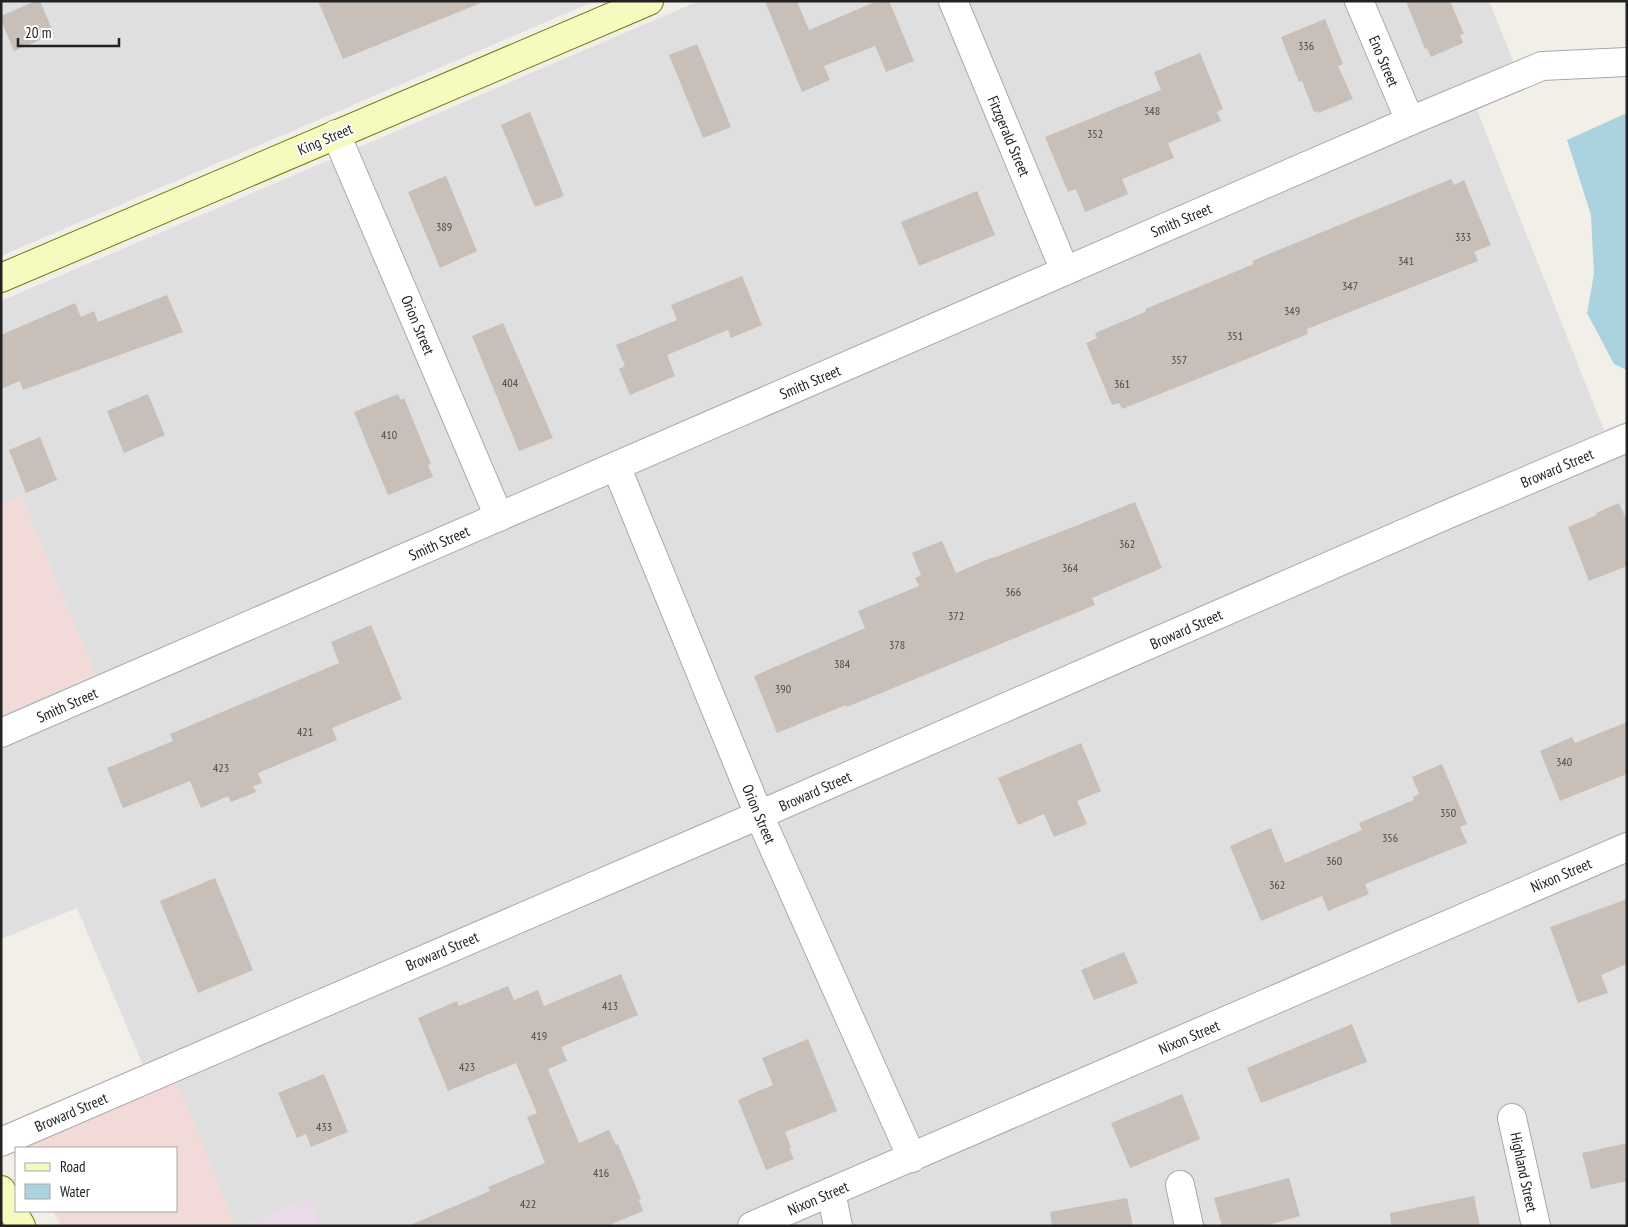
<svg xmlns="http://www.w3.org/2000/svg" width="1628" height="1227" viewBox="0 0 1628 1227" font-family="'PT Sans Narrow',sans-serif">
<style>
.residential{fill:#e0dfdf}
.commercial{fill:#f2dad9}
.industrial{fill:#ebdbe8}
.water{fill:#aad3df}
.building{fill:#c7bfb8}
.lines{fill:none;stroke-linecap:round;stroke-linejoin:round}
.street-casing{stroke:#a9a9a9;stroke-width:30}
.secondary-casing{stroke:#707d05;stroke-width:30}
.street{stroke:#fff;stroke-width:28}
.secondary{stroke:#f7fabf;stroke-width:28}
.labels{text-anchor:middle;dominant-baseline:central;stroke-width:4;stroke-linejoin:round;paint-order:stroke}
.number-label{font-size:12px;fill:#4b4948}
.street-label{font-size:15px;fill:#222;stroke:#fff}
</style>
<rect width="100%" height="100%" fill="#f2efe9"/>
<g class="residential">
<polygon points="1,1 595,1 1,256"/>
<polygon points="699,1 1489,1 1524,88 1477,110 1604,430 1627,421 1627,1226 319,1226 308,1199 244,1226 235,1226 176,1080 153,1089 77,908 1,939 1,715 95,674 21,496 1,504 1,301"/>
</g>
<g class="commercial">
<polygon points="21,496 95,674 1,715 1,504"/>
<polygon points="176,1079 235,1226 61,1226 53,1211 176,1211 176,1148 20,1148"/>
</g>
<polygon class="industrial" points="308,1199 319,1226 244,1226"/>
<polygon class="water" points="1627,113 1627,370 1614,364 1587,313 1594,274 1591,215 1567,140"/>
<g class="building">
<polygon points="36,1 40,1 54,34 14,51 1,20 1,16"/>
<polygon points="318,1 483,1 483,2 343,59"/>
<polygon points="765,1 797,1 809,30 877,1 889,1 914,61 886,72 875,46 824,66 830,80 802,92"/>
<polygon points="1406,1 1450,1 1464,34 1460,35 1463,43 1431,57 1427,48 1425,49"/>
<polygon points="1325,19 1343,64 1338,66 1353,99 1318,113 1318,111 1314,112 1302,81 1299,82 1281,37"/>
<polygon points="697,44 731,127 703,138 669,55"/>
<polygon points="1200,53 1223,109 1217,112 1221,121 1168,143 1174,158 1122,179 1128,194 1085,212 1076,189 1068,192 1045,137 1161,90 1154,72"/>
<polygon points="530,112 564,196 535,207 501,125"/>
<polygon points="446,176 477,251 440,268 408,192"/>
<polygon points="1451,179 1454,185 1464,180 1491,245 1474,252 1478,261 1307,329 1308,334 1180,386 1122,409 1119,403 1112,405 1086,343 1097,338 1095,333 1143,313 1146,311 1145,309 1254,264 1252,261"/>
<polygon points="977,191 995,235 919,266 901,222"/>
<polygon points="742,276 762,325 731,338 728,330 667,355 675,376 630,395 619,369 625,366 616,345 677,320 671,305"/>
<polygon points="167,295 183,332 23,390 20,381 1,389 1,335 75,303 81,317 94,311 98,322"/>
<polygon points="503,323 553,438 519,451 472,336"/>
<polygon points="148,394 165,435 124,453 107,411"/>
<polygon points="398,394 401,400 404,398 431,464 428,465 433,477 388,495 354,412"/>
<polygon points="40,437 57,480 26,493 9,450"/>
<polygon points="1135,502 1162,568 1092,598 1095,605 847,707 846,705 777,733 754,676 865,628 858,611 919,586 915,578 921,575 912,553 942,541 956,573 993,557 993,558 1073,527"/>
<polygon points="1619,503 1627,521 1627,566 1589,581 1568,527 1597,515 1596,513"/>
<polygon points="371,625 402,699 332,728 337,740 258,773 262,783 253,786 256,792 231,802 228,796 201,808 190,781 123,808 107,768 173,741 170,734 339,663 331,642"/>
<polygon points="1627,722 1627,774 1560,801 1540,751 1572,737 1575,743"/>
<polygon points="1081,743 1101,791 1077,801 1087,824 1054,837 1044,814 1018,825 998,778"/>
<polygon points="1442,764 1467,824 1460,827 1467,843 1365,884 1369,894 1328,911 1322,896 1261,921 1230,846 1271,828 1285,863 1362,830 1359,823 1414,800 1413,797 1419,794 1412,777"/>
<polygon points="215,878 253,970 198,993 160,901"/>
<polygon points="1627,899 1627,964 1601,975 1608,993 1578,1003 1550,927"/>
<polygon points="1124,952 1138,983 1094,1000 1081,970"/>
<polygon points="621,974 638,1015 561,1047 567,1061 548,1069 579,1143 609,1130 616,1145 618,1144 641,1199 639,1200 643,1211 607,1226 408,1226 490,1191 488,1187 545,1163 527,1117 537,1113 516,1063 448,1091 418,1018 457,1001 459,1006 508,986 514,1000 538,990 544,1006"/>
<polygon points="1352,1024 1367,1062 1261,1103 1247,1068"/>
<polygon points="808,1039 837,1111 785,1132 791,1147 789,1148 794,1159 766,1170 738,1100 773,1085 762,1058"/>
<polygon points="324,1074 348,1132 311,1147 306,1134 297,1138 278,1093"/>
<polygon points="1182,1094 1200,1139 1130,1168 1111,1123"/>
<polygon points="1627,1143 1627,1181 1591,1189 1582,1153"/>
<polygon points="1289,1178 1300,1216 1265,1226 1222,1226 1214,1198"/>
<polygon points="1474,1196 1480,1226 1391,1226 1390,1213"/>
<polygon points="1127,1198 1133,1226 1052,1226 1050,1212"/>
</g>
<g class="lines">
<g class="street-casing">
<g id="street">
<polyline points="953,1 1065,271"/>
<polyline points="1359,1 1410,121"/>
<polyline points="336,134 499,517"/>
<polyline points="616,466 759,815 912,1158"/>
<polyline points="1,733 1065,271 1410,121 1542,66 1627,62"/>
<polyline points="1512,1118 1536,1226"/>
<polyline points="1,1142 759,815 1446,515 1627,438"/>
<polyline points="1180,1185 1189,1226"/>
<polyline points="831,1192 838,1226"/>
<polyline points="752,1226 1627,847"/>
</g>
</g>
<g class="secondary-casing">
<g id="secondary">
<polyline points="1,278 649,1"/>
<polyline points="1,1190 21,1226"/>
</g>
</g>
<use href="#street" class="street"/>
<use href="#secondary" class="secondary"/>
</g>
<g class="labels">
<g class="number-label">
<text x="1306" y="45">336</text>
<text x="1152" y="110">348</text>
<text x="1095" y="133">352</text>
<text x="444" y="226">389</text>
<text x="1463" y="236">333</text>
<text x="1406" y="260">341</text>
<text x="1350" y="285">347</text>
<text x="1292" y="310">349</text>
<text x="1235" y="335">351</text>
<text x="1179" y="359">357</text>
<text x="510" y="382">404</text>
<text x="1122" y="383">361</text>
<text x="389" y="434">410</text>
<text x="1127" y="543">362</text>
<text x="1070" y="567">364</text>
<text x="1013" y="591">366</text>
<text x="956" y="615">372</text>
<text x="897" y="644">378</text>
<text x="842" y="663">384</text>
<text x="783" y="688">390</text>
<text x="305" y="731">421</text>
<text x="1564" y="761">340</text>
<text x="221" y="767">423</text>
<text x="1448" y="812">350</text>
<text x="1390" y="837">356</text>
<text x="1334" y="860">360</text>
<text x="1277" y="884">362</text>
<text x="610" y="1005">413</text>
<text x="539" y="1035">419</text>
<text x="467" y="1066">423</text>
<text x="324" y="1126">433</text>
<text x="601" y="1172">416</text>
<text x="528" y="1203">422</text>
</g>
<g class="street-label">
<text transform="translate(1384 61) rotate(67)">Eno Street</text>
<text transform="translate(1009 136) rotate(67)">Fitzgerald Street</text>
<text transform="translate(325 139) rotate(-23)">King Street</text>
<text transform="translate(1181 220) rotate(-23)">Smith Street</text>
<text transform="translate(418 325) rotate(67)">Orion Street</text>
<text transform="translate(810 382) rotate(-23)">Smith Street</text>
<text transform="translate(1557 468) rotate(-23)">Broward Street</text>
<text transform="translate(439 543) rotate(-24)">Smith Street</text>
<text transform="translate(1186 629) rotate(-24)">Broward Street</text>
<text transform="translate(67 705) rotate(-24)">Smith Street</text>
<text transform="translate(815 791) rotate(-24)">Broward Street</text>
<text transform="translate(759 814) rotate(67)">Orion Street</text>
<text transform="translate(1561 875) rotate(-23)">Nixon Street</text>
<text transform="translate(442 951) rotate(-23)">Broward Street</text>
<text transform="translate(1189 1037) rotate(-23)">Nixon Street</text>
<text transform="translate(71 1112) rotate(-23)">Broward Street</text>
<text transform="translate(1524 1172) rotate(78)">Highland Street</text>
<text transform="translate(818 1198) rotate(-23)">Nixon Street</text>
</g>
</g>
<rect width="1628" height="1227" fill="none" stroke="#222222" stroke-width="5"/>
<rect x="15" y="1147" width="162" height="65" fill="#ffffff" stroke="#a7a7a7"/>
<rect x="25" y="1163" width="25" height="8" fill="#f7fabf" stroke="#a7a7a7"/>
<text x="60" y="1172" font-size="15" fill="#222222">Road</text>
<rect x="25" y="1184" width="25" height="15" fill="#aad3df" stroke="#a7a7a7"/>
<text x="60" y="1197" font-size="15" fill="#222222">Water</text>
<path d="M18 38v8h101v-8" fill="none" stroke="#222222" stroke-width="2.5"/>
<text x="25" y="38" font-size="15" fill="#222222" stroke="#ffffff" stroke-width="4" paint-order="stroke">20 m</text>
</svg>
